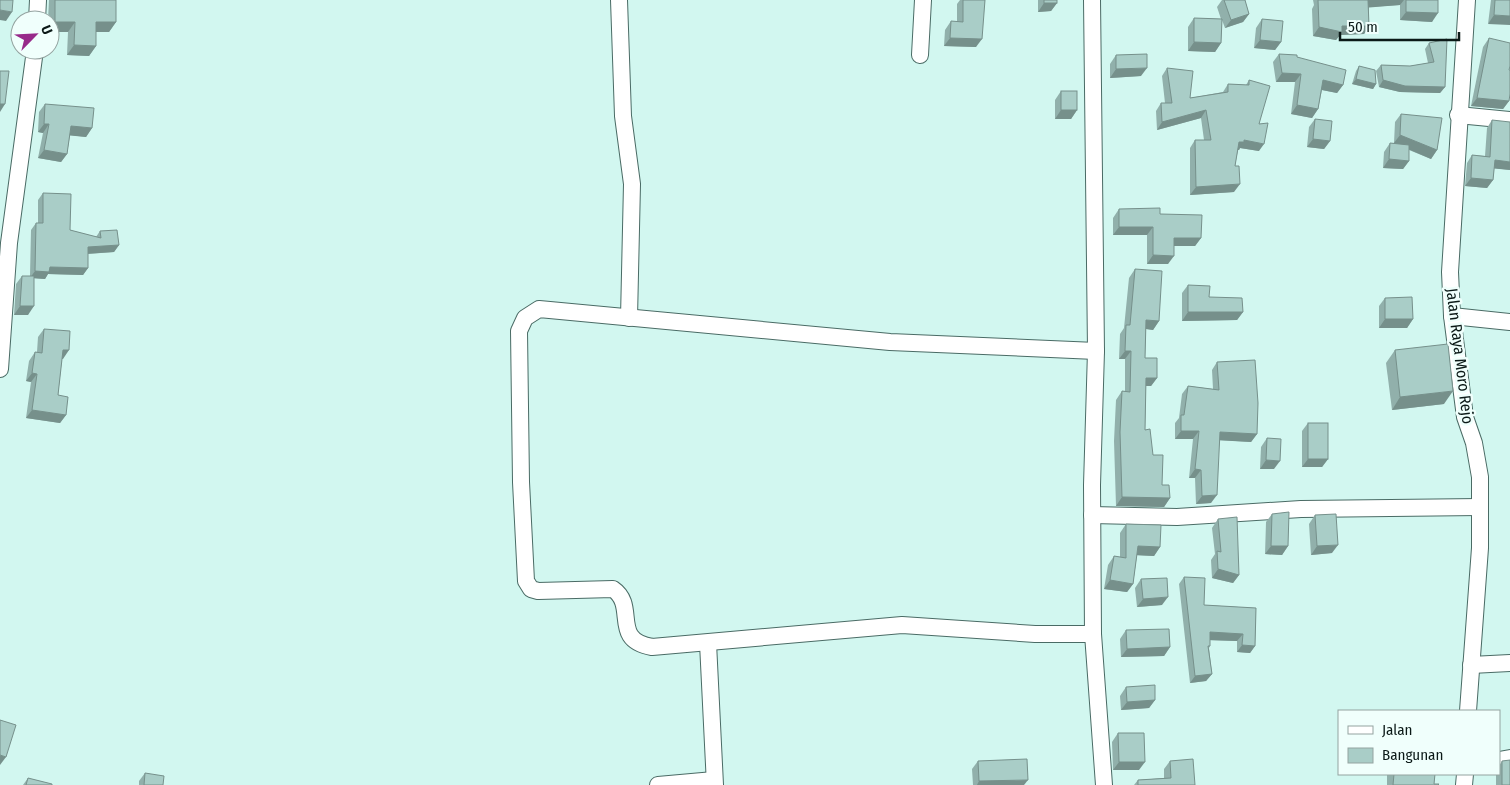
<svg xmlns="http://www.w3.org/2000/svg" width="1510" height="785" viewBox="0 0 1510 785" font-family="'Fira Sans Condensed',sans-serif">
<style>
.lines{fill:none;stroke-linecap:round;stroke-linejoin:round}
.minor-casing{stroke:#4a6b65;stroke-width:18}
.minor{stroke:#fff;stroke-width:16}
.wall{fill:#91b0ab}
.shaded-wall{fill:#76908b}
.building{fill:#a9cdc7;stroke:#76908b}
.labels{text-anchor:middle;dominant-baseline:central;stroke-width:5;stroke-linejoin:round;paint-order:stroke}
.street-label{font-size:16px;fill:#0b1917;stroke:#f0fffc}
</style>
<rect width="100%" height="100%" fill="#d2f7f0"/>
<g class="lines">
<g class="minor-casing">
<g id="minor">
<polyline points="619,0 623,116 632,184 629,318"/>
<polyline points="1092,0 1096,351 1092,485 1093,634 1104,785"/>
<polyline points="1467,0 1450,272 1452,316 1465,417 1474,443 1480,477 1480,548 1468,711"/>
<polyline points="37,20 38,0"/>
<polyline points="920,55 923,0"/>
<polyline points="1458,115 1510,120"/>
<polyline points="1452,316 1510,322"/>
<polyline points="0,369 9,243 35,50"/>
<polyline points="1092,515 1177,517 1301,509 1480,507"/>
<path d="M1093,634h-58l-133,-9 -250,22c-42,-7 -14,-41 -39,-58l-75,2 -7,-2 -5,-8 -5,-99 -2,-151 6,-13 14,-9 351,33 206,9"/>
<polyline points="708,643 715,785"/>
<polyline points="1471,665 1510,663"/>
<polyline points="1499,760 1510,758"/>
<polyline points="658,785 714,780"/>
<polyline points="1464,785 1465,774"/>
</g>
</g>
<use href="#minor" class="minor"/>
</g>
<g class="wall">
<polygon points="49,0 116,0 116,22 109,32 96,32 96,46 89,56 67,55 68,32 50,32 50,20 48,20"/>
<polygon points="960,0 985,0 976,47 944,46 945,30 951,21 957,22 957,4"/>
<polygon points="1038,0 1057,0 1057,3 1051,11 1038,12"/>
<polygon points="1222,0 1245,0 1249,14 1243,22 1225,28 1222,20 1221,43 1215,52 1188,51 1188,27 1194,18 1221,19 1217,7"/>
<polygon points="1313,0 1438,0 1432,22 1400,20 1400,5 1369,7 1369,26 1364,34 1340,35 1336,40 1313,36 1312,9 1314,5"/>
<polygon points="1491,0 1510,0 1488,24"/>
<polygon points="1262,19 1281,42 1275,50 1254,48 1256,28"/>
<polygon points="1489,38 1509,70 1509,101 1503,109 1471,106 1483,47"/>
<polygon points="1429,43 1445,87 1440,93 1400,92 1379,87 1376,71 1381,65 1410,66 1428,63 1425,49"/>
<polygon points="1279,54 1297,57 1343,85 1337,93 1322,90 1318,109 1312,118 1291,114 1295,82 1276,82 1273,62"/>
<polygon points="1116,55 1141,76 1110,78 1110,64"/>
<polygon points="1359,66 1376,84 1373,89 1352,84 1356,71"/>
<polygon points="1167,68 1190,98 1223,92 1228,84 1246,85 1249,80 1259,124 1259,151 1240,148 1239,150 1238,150 1235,166 1234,192 1190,195 1190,148 1195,140 1204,140 1201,118 1157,130 1156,111 1161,103 1165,103 1162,76"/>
<polygon points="1061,91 1077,110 1071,119 1055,119 1055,100"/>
<polygon points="45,104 92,128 86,137 70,135 67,154 61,162 38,158 43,133 38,132 39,112"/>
<polygon points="1401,114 1437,150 1431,159 1409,150 1409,161 1403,169 1383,168 1384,152 1390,143 1394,143 1395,122"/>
<polygon points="1315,119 1330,141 1324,149 1307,147 1309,127"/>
<polygon points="1492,120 1510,170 1494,168 1493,180 1487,188 1465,186 1467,163 1472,155 1485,156 1487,128"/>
<polygon points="43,193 70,230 96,237 100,231 119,245 114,252 88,254 88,268 83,275 48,274 45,279 34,278 28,315 14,315 16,284 22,276 30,276 31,230 36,223 38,223 38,200"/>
<polygon points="1119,209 1160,214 1201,238 1195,246 1174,246 1168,264 1147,264 1147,235 1113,235 1113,218"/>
<polygon points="1135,269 1159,321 1153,330 1146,329 1145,358 1157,378 1151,386 1146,386 1145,430 1162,485 1170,498 1164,507 1116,506 1114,441 1116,400 1122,391 1125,391 1125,359 1119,359 1120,334 1124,328 1129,278"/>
<polygon points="1188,285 1209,297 1243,312 1237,320 1182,321 1182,293"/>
<polygon points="1385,298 1413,319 1407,328 1379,328 1379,306"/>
<polygon points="44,329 63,359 62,359 58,395 66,415 60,423 26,418 31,382 26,381 29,361 35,352 37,352 38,337"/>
<polygon points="1395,350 1444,404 1392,410 1386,363"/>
<polygon points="1217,362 1257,434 1251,442 1220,440 1211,503 1196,504 1195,478 1189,478 1193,439 1175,439 1175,423 1179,418 1182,394 1188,386 1213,389 1212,370"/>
<polygon points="1308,423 1328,459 1322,467 1302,467 1302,431"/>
<polygon points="1267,438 1274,469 1260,469 1261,447"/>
<polygon points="1272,514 1288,546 1282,555 1265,554 1266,522"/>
<polygon points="1315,515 1332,553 1311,555 1309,524"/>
<polygon points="1218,519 1239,575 1233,583 1212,578 1211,560 1215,554 1212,528"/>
<polygon points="1126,524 1160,547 1154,556 1137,555 1133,584 1127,592 1104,589 1108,565 1114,556 1120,557 1120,533"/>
<polygon points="1184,577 1204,605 1256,608 1255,646 1250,653 1237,652 1237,641 1210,640 1210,646 1209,648 1212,674 1206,681 1190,683 1179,584"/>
<polygon points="1141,579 1162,605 1137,607 1135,588"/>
<polygon points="1126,630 1170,647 1164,656 1121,657 1120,639"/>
<polygon points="1126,687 1155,700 1149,708 1121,710 1120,696"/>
<polygon points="1118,733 1139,770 1113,770 1112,742"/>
<polygon points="978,761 1024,785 973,785 972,769"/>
<polygon points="1170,761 1195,785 1134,785 1138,780 1164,778 1164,769"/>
<polygon points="1502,761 1510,785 1496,785 1496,774 1499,774 1499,766"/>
<polygon points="145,773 163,785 139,785 139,781"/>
<polygon points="1387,774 1435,774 1434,784 1438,785 1387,785"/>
<polygon points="28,778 52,785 23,785"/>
</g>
<g class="shaded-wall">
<polygon points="1368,0 1404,0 1400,5 1363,8"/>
<polygon points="1044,3 1057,3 1051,11 1038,12"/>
<polygon points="0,10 12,12 6,21 0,20"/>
<polygon points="1406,12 1438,13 1432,22 1400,20"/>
<polygon points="1249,14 1243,22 1225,28 1231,20"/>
<polygon points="1494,15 1510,16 1510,25 1488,24"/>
<polygon points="55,22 75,22 68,32 50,32 50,29"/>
<polygon points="96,22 116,22 109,32 89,32"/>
<polygon points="1342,26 1369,26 1364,34 1340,35 1336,40 1313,36 1319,27"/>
<polygon points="950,38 982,39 976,47 944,46"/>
<polygon points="1260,40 1281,42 1275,50 1254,48"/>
<polygon points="1194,42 1221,43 1215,52 1188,51"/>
<polygon points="74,45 96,46 89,56 67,55"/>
<polygon points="1147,68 1141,76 1110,78 1116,69"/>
<polygon points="1282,73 1301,74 1295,82 1276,82"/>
<polygon points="1356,79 1376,84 1373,89 1352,84"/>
<polygon points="1323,80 1343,85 1337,93 1317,89"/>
<polygon points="1383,80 1445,87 1440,93 1400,92 1379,87"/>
<polygon points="1477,98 1509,101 1503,109 1471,106"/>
<polygon points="0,104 5,104 0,112"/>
<polygon points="1297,105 1318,109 1312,118 1291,114"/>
<polygon points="1061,110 1077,110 1071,119 1055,119"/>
<polygon points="1206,110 1201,118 1157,130 1162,122"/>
<polygon points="44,124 49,124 43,133 38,132"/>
<polygon points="71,126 92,128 86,137 65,135"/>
<polygon points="1400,135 1437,150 1431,159 1394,143"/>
<polygon points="1313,139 1330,141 1324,149 1307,147"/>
<polygon points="1244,140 1264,144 1259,151 1240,148 1239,150 1233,150 1239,142"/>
<polygon points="44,150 67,154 61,162 38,158"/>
<polygon points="1389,159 1409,161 1403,169 1383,168"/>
<polygon points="1495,160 1510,162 1510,170 1489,168"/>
<polygon points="1471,178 1493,180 1487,188 1465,186"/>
<polygon points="1240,184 1234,192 1190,195 1196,187"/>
<polygon points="1119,227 1153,227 1147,235 1113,235"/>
<polygon points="1174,238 1201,238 1195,246 1168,246"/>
<polygon points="119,245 114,252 84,254 88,247"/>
<polygon points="1153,255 1174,256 1168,264 1147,264"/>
<polygon points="50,267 88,268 83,275 48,274 45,279 30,278 35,271"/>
<polygon points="20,306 34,306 28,315 14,315"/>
<polygon points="1188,312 1243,312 1237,320 1182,321"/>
<polygon points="1385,319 1413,319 1407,328 1379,328"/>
<polygon points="1146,320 1159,321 1153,330 1140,328"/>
<polygon points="63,350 69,350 63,359 57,358"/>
<polygon points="1125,351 1131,351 1125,359 1119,359"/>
<polygon points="32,373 37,374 31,382 26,381"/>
<polygon points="1146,378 1157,378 1151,386 1140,386"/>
<polygon points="1453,391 1444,404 1392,410 1400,397"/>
<polygon points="32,410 66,415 60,423 26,418"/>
<polygon points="1181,431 1199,431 1193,439 1175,439"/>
<polygon points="1220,432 1257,434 1251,442 1214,440"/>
<polygon points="1308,459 1328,459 1322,467 1302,467"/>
<polygon points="1266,460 1280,461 1274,469 1260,469"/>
<polygon points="1195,469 1201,470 1195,478 1189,478"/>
<polygon points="1217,495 1211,503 1196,504 1202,496"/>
<polygon points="1122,497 1170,498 1164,507 1116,506"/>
<polygon points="1338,545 1332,553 1311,555 1317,546"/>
<polygon points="1138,546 1160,547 1154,556 1132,555"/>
<polygon points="1271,546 1288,546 1282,555 1265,554"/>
<polygon points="1218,569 1239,575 1233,583 1212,578"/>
<polygon points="1110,580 1133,584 1127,592 1104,589"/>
<polygon points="1168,597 1162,605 1137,607 1143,599"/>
<polygon points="1210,632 1243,634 1237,641 1205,640"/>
<polygon points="1242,645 1255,646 1250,653 1237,652"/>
<polygon points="1170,647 1164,656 1121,657 1127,649"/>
<polygon points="1212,674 1206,681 1190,683 1195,676"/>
<polygon points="1155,700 1149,708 1121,710 1127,702"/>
<polygon points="0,755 6,757 0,765"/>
<polygon points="1119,762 1145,762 1139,770 1113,770"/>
<polygon points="1028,780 1024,785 977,785 979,781"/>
</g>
<g class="building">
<polygon points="0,0 13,0 12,12 0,10"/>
<polygon points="55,0 116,0 116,22 96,22 96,46 74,45 75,22 55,22"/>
<polygon points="963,0 985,0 982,39 950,38 951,21 963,22"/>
<rect x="1044" y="0" width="13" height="3"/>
<polygon points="1224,0 1245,0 1249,14 1231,20"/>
<polygon points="1318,0 1368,0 1369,26 1342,26 1342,32 1319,27"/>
<polygon points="1406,0 1438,0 1438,13 1406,12"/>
<polygon points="1495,0 1510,0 1510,16 1494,15"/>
<polygon points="1194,18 1222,19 1221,43 1194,42"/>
<polygon points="1262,19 1283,21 1281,42 1260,40"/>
<polygon points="1489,38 1510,43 1510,66 1509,70 1510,70 1510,94 1509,101 1477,98"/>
<polygon points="1447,39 1445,87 1405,86 1383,80 1381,65 1410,66 1434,62 1429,43"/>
<polygon points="1147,54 1147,68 1116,69 1116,55"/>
<polygon points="1279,54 1297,55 1297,57 1346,70 1343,85 1323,80 1318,109 1297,105 1301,74 1282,73"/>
<polygon points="1359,66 1375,70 1376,84 1356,79"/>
<polygon points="1167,68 1193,71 1190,98 1228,92 1228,84 1249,85 1249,80 1270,86 1259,124 1268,123 1264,144 1244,140 1244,142 1239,142 1235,166 1239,166 1240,184 1196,187 1195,140 1211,140 1206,110 1162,122 1161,103 1172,103"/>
<polygon points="0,71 9,71 5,104 0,104"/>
<rect x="1061" y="91" width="16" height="19"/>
<polygon points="45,104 94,108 92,128 71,126 67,154 44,150 49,124 44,124"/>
<polygon points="1401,114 1442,118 1437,150 1400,135"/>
<polygon points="1315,119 1332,121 1330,141 1313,139"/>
<polygon points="1492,120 1510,122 1510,162 1495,160 1493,180 1471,178 1472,155 1490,157"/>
<polygon points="1390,143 1409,145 1409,161 1389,159"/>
<polygon points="43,193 71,194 70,230 101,238 100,231 117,230 119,245 88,247 88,268 50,267 49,272 35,271 36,223 43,223"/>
<polygon points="1160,208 1160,214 1202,215 1201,238 1174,238 1174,256 1153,255 1153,227 1119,227 1119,209"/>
<polygon points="1135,269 1162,271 1159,321 1146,320 1145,358 1157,358 1157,378 1146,378 1145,430 1150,429 1153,455 1163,455 1162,485 1169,485 1170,498 1122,497 1120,432 1122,391 1130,392 1131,351 1125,351 1126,325 1130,325"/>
<polygon points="22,276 34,276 34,306 20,306"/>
<polygon points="1188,285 1210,286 1209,297 1242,298 1243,312 1188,312"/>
<polygon points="1412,297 1413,319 1385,319 1385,298"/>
<polygon points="44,329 70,331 69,350 63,350 58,395 68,397 66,415 32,410 37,374 32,373 35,352 42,353"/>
<polygon points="1448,344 1453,391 1400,397 1395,350"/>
<polygon points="1255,360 1258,403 1257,434 1220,432 1217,495 1202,496 1201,470 1195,469 1199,431 1181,431 1181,415 1184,415 1188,386 1219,390 1217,362"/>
<rect x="1308" y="423" width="20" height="36"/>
<polygon points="1267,438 1281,439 1280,461 1266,460"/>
<polygon points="1289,512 1288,546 1271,546 1272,514"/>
<polygon points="1336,514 1338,545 1317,546 1315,515"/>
<polygon points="1237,517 1239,575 1218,569 1217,551 1221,552 1218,519"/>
<polygon points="1126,524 1161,525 1160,547 1138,546 1133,584 1110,580 1114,556 1126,558"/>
<polygon points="1184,577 1205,578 1204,605 1256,608 1255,646 1242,645 1243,634 1210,632 1210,646 1208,646 1212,674 1195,676"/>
<polygon points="1167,578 1168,597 1143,599 1141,579"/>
<polygon points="1169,629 1170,647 1127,649 1126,630"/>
<polygon points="1155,685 1155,700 1127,702 1126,687"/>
<polygon points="0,720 16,725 6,757 0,755"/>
<polygon points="1118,733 1144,733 1145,762 1119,762"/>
<polygon points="1027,759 1028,780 979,781 978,761"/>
<polygon points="1193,759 1195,785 1138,785 1138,780 1171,778 1170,761"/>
<polygon points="1510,760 1510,785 1502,785 1502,761"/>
<polygon points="145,773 164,776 163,785 144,785"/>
<polygon points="1394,774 1435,774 1434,784 1439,784 1438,785 1393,785"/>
<polygon points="28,778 52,784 52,785 26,785"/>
</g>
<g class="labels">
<g class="street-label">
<text transform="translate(1460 356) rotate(83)">Jalan Raya Moro Rejo</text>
</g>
</g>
<rect x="1338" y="710" width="162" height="65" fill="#f0fffc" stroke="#94a3a0"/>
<rect x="1348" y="726" width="25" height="8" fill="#ffffff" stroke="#94a3a0"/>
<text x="1382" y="735" font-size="15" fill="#0b1917">Jalan</text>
<rect x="1348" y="748" width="25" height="15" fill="#a9cdc7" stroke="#94a3a0"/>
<text x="1382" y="760" font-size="15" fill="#0b1917">Bangunan</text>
<g transform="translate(35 35) rotate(66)"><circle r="24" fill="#f0fffc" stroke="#94a3a0"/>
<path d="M0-4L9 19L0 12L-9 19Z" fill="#972a8a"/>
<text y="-8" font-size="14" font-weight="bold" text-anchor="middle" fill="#0b1917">U</text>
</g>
<path d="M1340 32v8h119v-8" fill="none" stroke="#0b1917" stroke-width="2.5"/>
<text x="1348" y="32" font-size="15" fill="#0b1917" stroke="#f0fffc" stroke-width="4" paint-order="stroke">50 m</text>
</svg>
